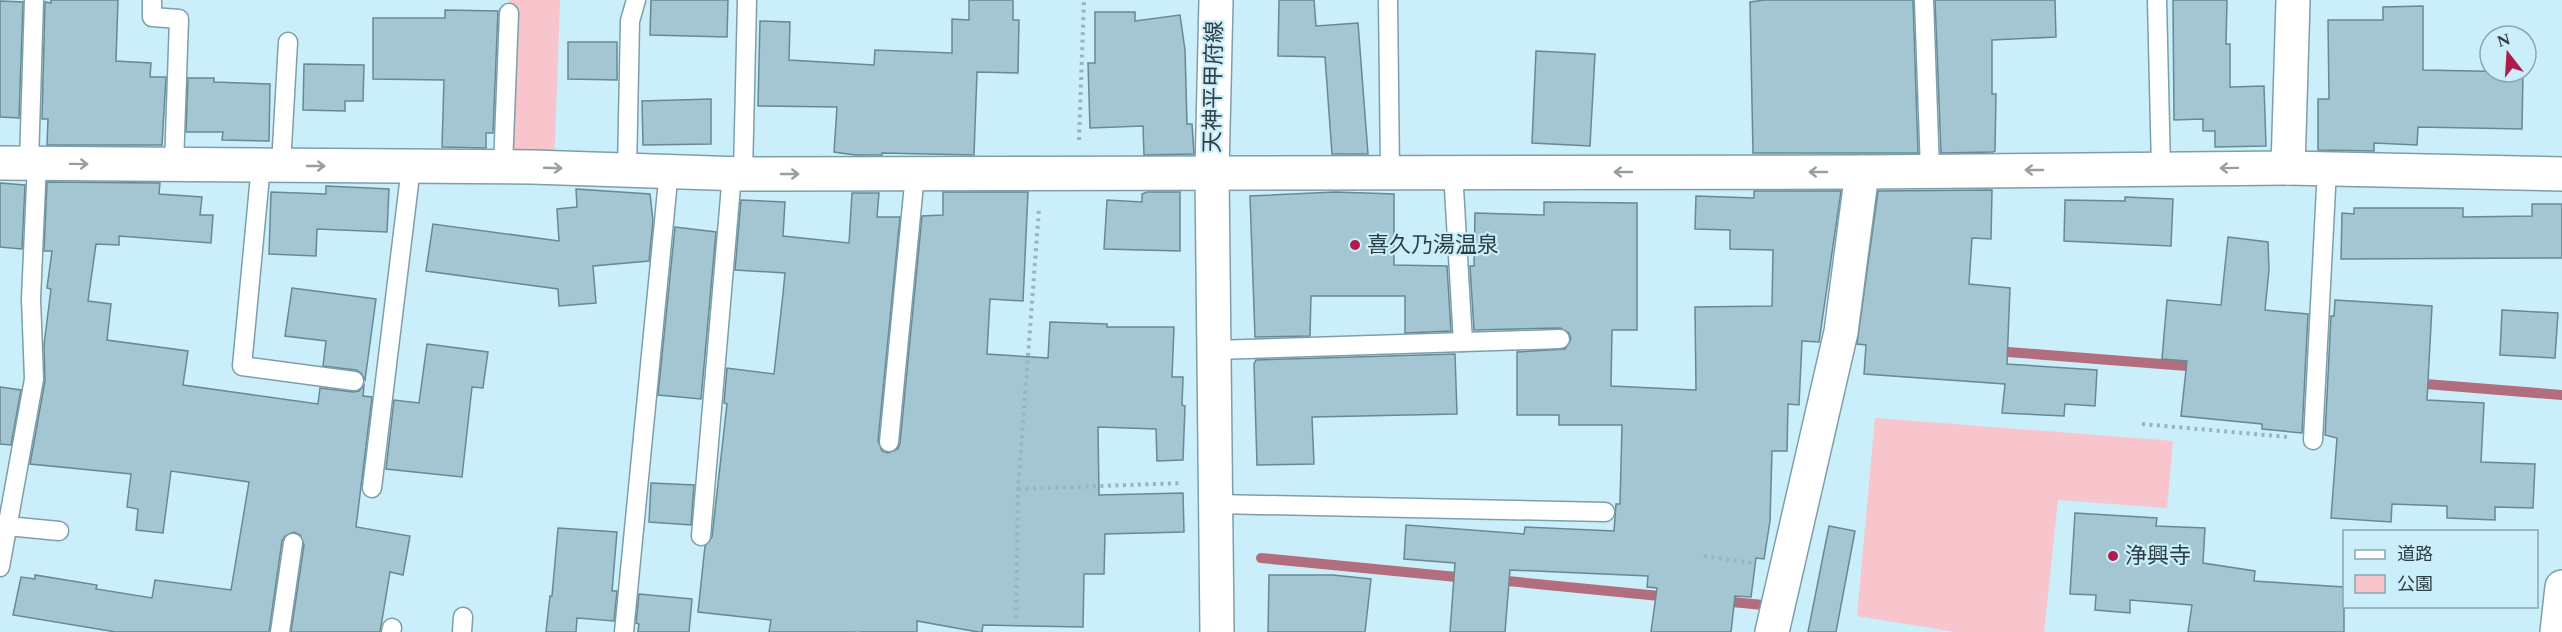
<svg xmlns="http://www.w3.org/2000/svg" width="2562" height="632" viewBox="0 0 2562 632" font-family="Spectral,'Noto Sans JP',serif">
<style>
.green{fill:#f7c5cb}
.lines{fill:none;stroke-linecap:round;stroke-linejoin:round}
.stream{stroke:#b26e7c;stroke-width:10}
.building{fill:#a3c6d2;stroke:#678994;stroke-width:1.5}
.service-casing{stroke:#7d9faa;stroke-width:21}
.minor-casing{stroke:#7d9faa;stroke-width:36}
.secondary-casing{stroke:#7d9faa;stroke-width:36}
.path{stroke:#98b5be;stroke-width:4;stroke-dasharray:3 4.5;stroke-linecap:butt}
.service{stroke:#fff;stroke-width:18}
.minor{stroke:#fff;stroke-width:33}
.secondary{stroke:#fff;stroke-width:33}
.oneway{stroke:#969ea0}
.poi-dot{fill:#af1c4b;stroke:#caeefa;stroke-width:2}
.labels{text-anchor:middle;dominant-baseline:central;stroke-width:4.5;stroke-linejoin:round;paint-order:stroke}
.street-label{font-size:22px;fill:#2e3d41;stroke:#caeefa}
.poi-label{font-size:22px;fill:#2e3d41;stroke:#caeefa;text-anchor:start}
</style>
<rect width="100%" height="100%" fill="#caeefa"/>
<g class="green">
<polygon points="510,0 560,0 554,169 503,167"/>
<polygon points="1875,418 2173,441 2167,508 2058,500 2044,632 1956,632 1857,616"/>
</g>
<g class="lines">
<g class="stream">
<polyline points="1995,351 2200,367"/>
<polyline points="2413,383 2562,395"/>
<polyline points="1261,558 1467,578"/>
<polyline points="1497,580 1670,597"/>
<polyline points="1721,601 1774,606"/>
</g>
</g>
<g class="building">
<polygon points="51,0 118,0 116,61 151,63 150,77 166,77 162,145 47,145 48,119 42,119 45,2 51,3"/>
<polygon points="651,0 728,0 727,37 650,35"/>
<polygon points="969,0 1013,0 1013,20 1019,20 1018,73 977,72 974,155 882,153 882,155 855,155 834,152 837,107 758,106 760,21 790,22 789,60 874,65 875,50 952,53 952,19 969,20"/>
<polygon points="1279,0 1314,0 1316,26 1358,23 1368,154 1332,154 1325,57 1278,56"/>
<polygon points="1765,0 1913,0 1918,153 1753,153 1750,2"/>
<polygon points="1935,0 2055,0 2056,37 1992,40 1992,94 1996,94 1995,151 1993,152 1941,153"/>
<polygon points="2173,0 2227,0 2226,44 2230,44 2230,87 2264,86 2266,146 2215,147 2215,131 2203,131 2203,119 2174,120"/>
<polygon points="0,1 23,2 19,118 0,117"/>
<polygon points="2423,6 2423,70 2523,72 2522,129 2418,127 2417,145 2374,143 2374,151 2318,150 2318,99 2329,99 2328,20 2383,20 2383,7"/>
<polygon points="445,10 498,11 493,133 486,133 486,148 442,147 444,80 373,79 373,18 445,18"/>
<polygon points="1095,12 1135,12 1135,21 1180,15 1185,50 1187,124 1192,124 1194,154 1144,155 1143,126 1090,128 1088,63 1095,63"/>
<polygon points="568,42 617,42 617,80 568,79"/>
<polygon points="1536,51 1595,54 1590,146 1532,143"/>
<polygon points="304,64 364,65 363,101 345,101 345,111 303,110"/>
<polygon points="188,78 214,78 214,82 270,84 269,141 222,140 223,132 186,132"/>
<polygon points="711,99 711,144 643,145 642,101"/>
<polygon points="47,182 160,183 159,194 202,197 200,215 213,215 211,243 119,236 119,245 96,244 88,301 111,304 107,340 188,351 183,385 318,404 320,388 353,392 359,391 364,385 363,396 372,397 356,527 410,536 403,575 390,572 380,632 291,632 304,545 300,535 294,532 285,536 282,541 269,632 116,632 13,615 21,577 35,579 35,575 97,585 96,589 152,598 155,580 231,590 249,482 171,471 163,533 136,530 138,509 127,507 131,474 30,464 45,381 44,345 51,289 47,288 52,251 44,251"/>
<polygon points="0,183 25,185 22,249 0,247"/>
<polygon points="326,186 389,189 387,232 317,229 316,256 269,254 271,192 326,194"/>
<polygon points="576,189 650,194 653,221 649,261 593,266 596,303 559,306 558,289 426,271 433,224 559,241 557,209 577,207"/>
<polygon points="1992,190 1991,239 1972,238 1969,284 2010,288 2007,364 2097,370 2095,406 2065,404 2064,416 2002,413 2005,384 1864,374 1866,345 1857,344 1878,191"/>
<polygon points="1754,191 1841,191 1819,342 1802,341 1799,405 1788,404 1787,451 1772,451 1770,521 1764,559 1756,558 1751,597 1735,596 1731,632 1651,632 1657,588 1647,587 1648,576 1510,570 1505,632 1450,632 1455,563 1404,559 1406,525 1524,534 1525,527 1614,531 1616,504 1620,504 1622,425 1559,425 1559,415 1517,415 1517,352 1565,349 1571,339 1569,333 1560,328 1474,330 1470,266 1474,266 1475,213 1544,215 1544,202 1637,203 1637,330 1612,330 1611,386 1696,390 1695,307 1772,306 1773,250 1730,249 1730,230 1695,229 1696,196 1754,198"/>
<polygon points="943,192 1028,192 1023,301 990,299 987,354 1048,358 1050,322 1107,324 1107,327 1174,327 1172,377 1183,377 1182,405 1185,406 1183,460 1157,461 1156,429 1098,427 1099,495 1183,493 1184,532 1105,534 1104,574 1084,574 1083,627 983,625 982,632 978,632 917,621 917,632 769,632 771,620 698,612 705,546 712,537 727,404 724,403 727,368 774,374 783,294 785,273 735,270 741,200 785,202 783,236 849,243 852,193 879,193 877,217 900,217 878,441 882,451 888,453 898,449 900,443 922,216 943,215"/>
<polygon points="1147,192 1180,192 1180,251 1104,249 1107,200 1142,202 1142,194"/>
<polygon points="1335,192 1394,194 1394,265 1447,266 1451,331 1405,333 1405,296 1311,296 1310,336 1255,337 1250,196"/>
<polygon points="2125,197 2173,199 2171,246 2064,241 2065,200 2125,201"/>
<polygon points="2532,204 2562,204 2562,258 2341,259 2342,213 2354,214 2354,208 2463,208 2463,217 2532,216"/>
<polygon points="675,227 716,232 701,399 658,395"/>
<polygon points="2228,237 2268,242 2269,270 2265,310 2308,314 2302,433 2262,429 2262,424 2181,416 2187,361 2162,359 2167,300 2221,305"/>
<polygon points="292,288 376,299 365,380 361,373 356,370 323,366 326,341 285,336"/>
<polygon points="2335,300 2432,306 2427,400 2484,403 2481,462 2535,464 2533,508 2495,507 2495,520 2447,518 2447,506 2392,504 2391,522 2331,518 2337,438 2325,435 2331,316 2334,316"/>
<polygon points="2502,310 2558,313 2555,358 2500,355"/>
<polygon points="427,344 488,352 483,388 472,387 462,477 386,469 394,400 419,403"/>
<polygon points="1455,354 1457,414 1312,417 1314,464 1257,465 1254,364 1256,360"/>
<polygon points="0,387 21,390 11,445 0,444"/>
<polygon points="651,483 694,485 691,525 649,522"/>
<polygon points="2075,513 2157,518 2156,526 2205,528 2203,563 2255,571 2254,581 2344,587 2344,632 2188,632 2192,605 2130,600 2130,613 2095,610 2096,595 2070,594"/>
<polygon points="1829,526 1855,531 1836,632 1808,632"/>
<polygon points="558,528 617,532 612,591 617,591 614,621 577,618 576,632 546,632 550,596 552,596"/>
<polygon points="1269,575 1333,575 1371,579 1365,632 1268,632"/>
<polygon points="639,594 692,599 689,632 638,632 639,624 636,623"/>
</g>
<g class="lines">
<g class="service-casing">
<g id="service">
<polyline points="152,0 152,17 179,19 174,165"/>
<polyline points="1388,0 1390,172"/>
<polyline points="1924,0 1930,170"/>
<polyline points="2157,0 2161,169"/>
<polyline points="29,163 34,0"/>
<polyline points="261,165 242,366 354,381"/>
<polyline points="281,165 288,42"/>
<polyline points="503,167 509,13"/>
<polyline points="627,170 630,21 636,0"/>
<polyline points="1453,171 1463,342"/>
<polyline points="743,174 747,0"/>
<polyline points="1214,350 1560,339"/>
<polyline points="2313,440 2327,169"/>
<polyline points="889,442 915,174"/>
<polyline points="372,488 411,167"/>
<polyline points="1216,504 1605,512"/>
<polyline points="7,526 59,531"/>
<polyline points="701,536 732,174"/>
<polyline points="0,567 34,379 31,299 37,163"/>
<polyline points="280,632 293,543"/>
<polyline points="391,632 392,628"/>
<polyline points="462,632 463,617"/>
<polyline points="624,632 669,170"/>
</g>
</g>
<g class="minor-casing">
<g id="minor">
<polyline points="0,163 532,167 743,174 1862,172 2288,168 2562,174"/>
<polyline points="2288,168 2293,0"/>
<polyline points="1772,632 1841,332 1862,172"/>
<polyline points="2557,632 2562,587"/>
</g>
</g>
<g class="secondary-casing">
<polyline id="secondary" points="1216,0 1212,173 1217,632"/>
</g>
<g class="path">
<polyline points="1079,140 1084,0"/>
<polyline points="2142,424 2288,437"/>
<polyline points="1018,489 1182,483"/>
<polyline points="1704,556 1753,563"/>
<polyline points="1016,618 1018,489 1039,209"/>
<polyline points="857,632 857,630"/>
</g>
<use href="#service" class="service"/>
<use href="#minor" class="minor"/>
<use href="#secondary" class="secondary"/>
</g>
<defs><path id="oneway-shaft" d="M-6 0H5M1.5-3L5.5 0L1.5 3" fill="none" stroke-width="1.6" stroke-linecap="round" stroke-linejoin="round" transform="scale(1.5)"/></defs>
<g class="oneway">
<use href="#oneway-shaft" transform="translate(79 164) rotate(1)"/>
<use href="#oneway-shaft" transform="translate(316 166)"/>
<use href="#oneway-shaft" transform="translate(553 168) rotate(2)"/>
<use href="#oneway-shaft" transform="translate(2229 168) rotate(179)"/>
<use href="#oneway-shaft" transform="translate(2034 170) rotate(180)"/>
<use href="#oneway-shaft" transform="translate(1623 172) rotate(-180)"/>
<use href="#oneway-shaft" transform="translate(1818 172) rotate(-180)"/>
<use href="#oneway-shaft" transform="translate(790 174)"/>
</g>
<g class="poi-dot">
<circle cx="1355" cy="245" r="6"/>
<circle cx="2113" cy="556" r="6"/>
</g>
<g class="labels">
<g class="street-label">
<text transform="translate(1214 87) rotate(-89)">天神平甲府線</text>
</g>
<g class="poi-label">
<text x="1367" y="245">喜久乃湯温泉</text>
<text x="2125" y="556">浄興寺</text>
</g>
</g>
<rect x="2343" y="530" width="195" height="78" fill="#caeefa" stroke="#8ca7b0" stroke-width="1.5"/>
<rect x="2355" y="550" width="30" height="9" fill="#ffffff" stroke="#8ca7b0" stroke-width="1.5"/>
<text x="2397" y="560" font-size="18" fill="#2e3d41">道路</text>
<rect x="2355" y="575" width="30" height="18" fill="#f7c5cb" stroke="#8ca7b0" stroke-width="1.5"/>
<text x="2397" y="590" font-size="18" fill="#2e3d41">公園</text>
<g transform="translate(2508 54) rotate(343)"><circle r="28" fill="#caeefa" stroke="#8ca7b0" stroke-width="1.5"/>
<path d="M0-4.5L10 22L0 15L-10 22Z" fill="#af1c4b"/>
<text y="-9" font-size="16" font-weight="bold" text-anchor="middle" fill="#2e3d41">N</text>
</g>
</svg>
